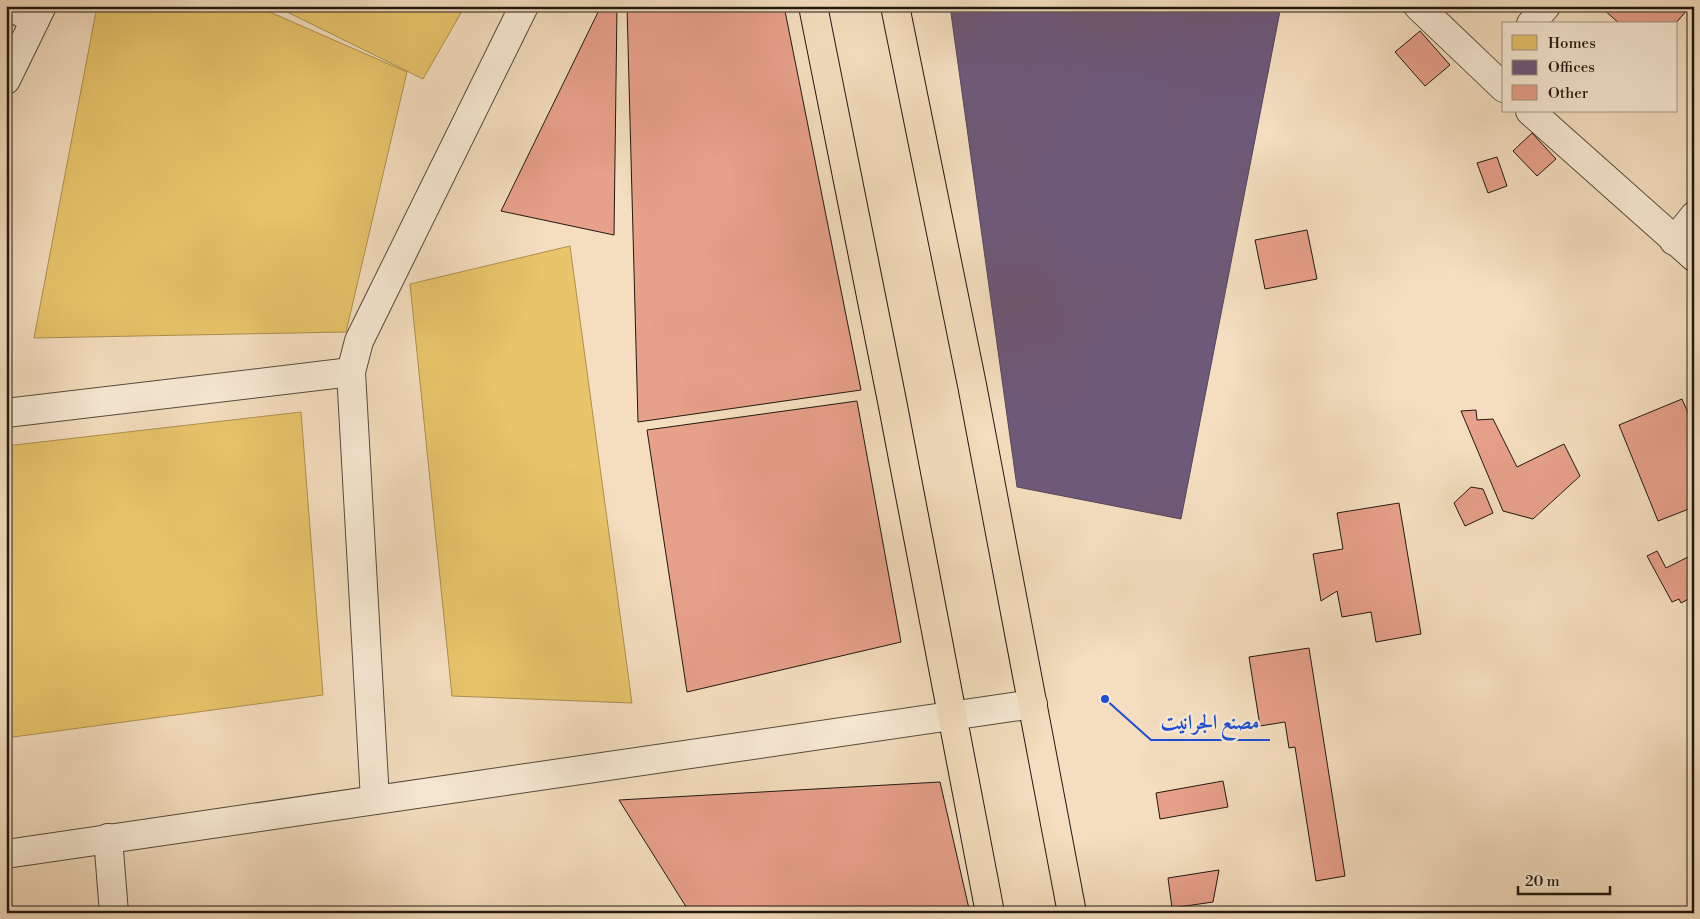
<svg xmlns="http://www.w3.org/2000/svg" width="1700" height="919" viewBox="0 0 1700 919" font-family="'Libre Bodoni',Amiri,serif">
<style>
.homes{fill:#e9c46a;stroke:#ad904f}
.offices{fill:#6d597a;stroke:#56465a}
.building{fill:#e7a08a;stroke:#221811}
.lines{fill:none;stroke-linecap:round;stroke-linejoin:round}
.minor-casing{stroke:#564a3c;stroke-width:30}
.tertiary-casing{stroke:#564a3c;stroke-width:30}
.primary-casing{stroke:#221811;stroke-width:30}
.minor{stroke:#f8ead5;stroke-width:28}
.tertiary{stroke:#f8ead5;stroke-width:28}
.primary{stroke:#f4debf;stroke-width:28}
.leader{fill:none;stroke:#1d4ed8;stroke-width:2}
.callout-dot{fill:#1d4ed8;stroke:#f8ead5;stroke-width:2}
.callout-label{font-size:21px;text-anchor:middle;font-weight:bold;fill:#1d4ed8;stroke:#f8ead5;stroke-width:5;stroke-linejoin:round;paint-order:stroke}
</style>
<rect width="100%" height="100%" fill="#f4debf"/>
<filter id="stains"><feTurbulence type="fractalNoise" baseFrequency=".004" numOctaves="4"/><feColorMatrix values="0 0 0 0 .2 0 0 0 0 .09 0 0 0 0 .02 0 0 0 .5 -.17"/></filter>
<radialGradient id="worn" r=".72"><stop offset=".6" stop-color="#630" stop-opacity="0"/><stop offset="1" stop-color="#630" stop-opacity=".3"/></radialGradient>
<g class="homes">
<polygon points="97,6 256,6 407,72 346,332 34,338"/>
<polygon points="275,6 465,6 423,79"/>
<polygon points="570,246 632,703 452,696 410,284"/>
<polygon points="301,412 323,695 6,738 6,446"/>
<polygon points="357,907 358,913 320,913"/>
</g>
<polygon class="offices" points="950,6 1281,6 1181,519 1017,487"/>
<g class="building">
<polygon points="601,6 617,6 614,235 501,211"/>
<polygon points="627,6 784,6 861,390 638,422"/>
<polygon points="1605,6 1684,6 1688,9 1675,24 1620,24 1603,9"/>
<polygon points="1420,31 1450,65 1425,86 1395,52"/>
<polygon points="1532,133 1556,159 1537,176 1513,151"/>
<polygon points="1497,157 1507,186 1488,193 1477,163"/>
<polygon points="1307,230 1317,279 1265,289 1255,240"/>
<polygon points="1682,399 1694,427 1694,507 1658,521 1619,425"/>
<polygon points="857,401 901,642 687,692 647,430"/>
<polygon points="1476,410 1477,420 1493,419 1517,467 1564,444 1580,476 1533,519 1503,511 1461,411"/>
<polygon points="1471,487 1483,489 1493,513 1465,526 1454,503"/>
<polygon points="1399,503 1421,634 1376,642 1371,612 1342,617 1337,591 1321,601 1313,554 1343,549 1337,513"/>
<polygon points="1657,551 1666,568 1694,554 1694,566 1688,569 1694,579 1694,596 1681,603 1679,599 1672,602 1647,556"/>
<polygon points="1309,648 1345,876 1316,881 1295,747 1289,748 1285,722 1260,726 1249,657"/>
<polygon points="1223,781 1228,807 1160,819 1156,793"/>
<polygon points="940,782 970,913 690,913 619,800"/>
<polygon points="1219,870 1213,902 1172,908 1168,878"/>
</g>
<g class="lines">
<g class="minor-casing">
<g id="minor">
<polyline points="9,6 35,20"/>
<polyline points="1418,6 1504,88"/>
<polyline points="1531,24 1546,6"/>
<polyline points="6,80 42,6"/>
<polyline points="1530,111 1694,257"/>
<polyline points="1674,241 1694,216"/>
<polyline points="6,413 351,372"/>
<polyline points="375,800 351,372 359,341 524,6"/>
<polyline points="108,838 114,913"/>
</g>
</g>
<g class="tertiary-casing">
<polyline id="tertiary" points="6,854 1033,704"/>
</g>
<g class="primary-casing">
<g id="primary">
<polyline points="813,6 892,401 990,913"/>
<polyline points="895,6 972,385 1072,913"/>
</g>
</g>
<use href="#minor" class="minor"/>
<use href="#tertiary" class="tertiary"/>
<use href="#primary" class="primary"/>
</g>
<path class="leader" d="M1105 699L1151 740H1270"/>
<circle class="callout-dot" cx="1105" cy="699" r="5"/>
<g class="callout-label">
<text x="1210" y="729">مصنع الجرانيت</text>
</g>
<rect width="1700" height="919" fill="none" stroke="#f4debf" stroke-width="25"/>
<rect x="8" y="8" width="1685" height="904" fill="none" stroke="#221811" stroke-width="2.5"/>
<rect x="12" y="12" width="1675" height="894" fill="none" stroke="#221811"/>
<rect x="1502" y="22" width="175" height="90" fill="#f8ead5" stroke="#a29687"/>
<rect x="1512" y="35" width="25" height="15" fill="#e9c46a" stroke="#a29687"/>
<text x="1548" y="48" font-size="15" fill="#221811">Homes</text>
<rect x="1512" y="60" width="25" height="15" fill="#6d597a" stroke="#a29687"/>
<text x="1548" y="72" font-size="15" fill="#221811">Offices</text>
<rect x="1512" y="85" width="25" height="15" fill="#e7a08a" stroke="#a29687"/>
<text x="1548" y="98" font-size="15" fill="#221811">Other</text>
<path d="M1518 886v8h92v-8" fill="none" stroke="#221811" stroke-width="2.5"/>
<text x="1525" y="886" font-size="15" fill="#221811" stroke="#f8ead5" stroke-width="4" paint-order="stroke">20 m</text>
<rect width="100%" height="100%" filter="url(#stains)"/>
<rect width="100%" height="100%" fill="url(#worn)"/>
</svg>
